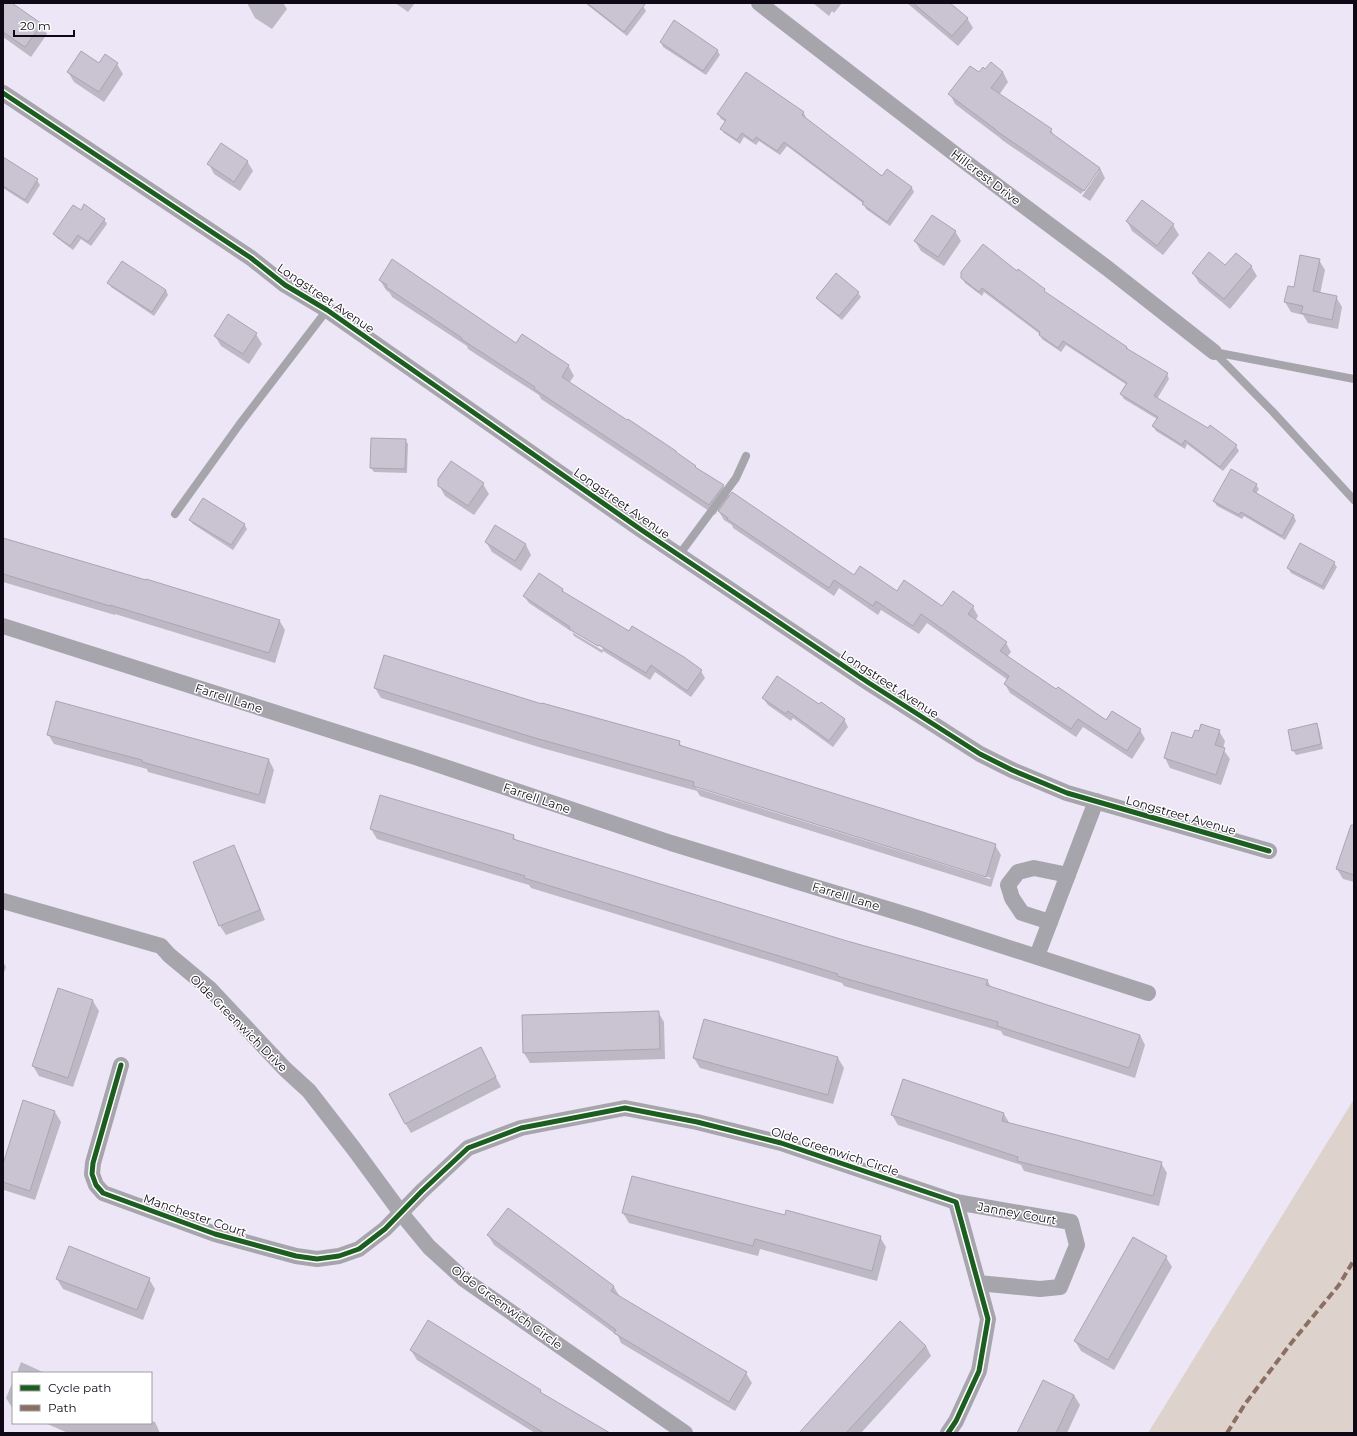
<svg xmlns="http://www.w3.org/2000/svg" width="1357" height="1436" viewBox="0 0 1357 1436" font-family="Montserrat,sans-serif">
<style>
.park{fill:#ddd3cc}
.shadow{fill:#0003;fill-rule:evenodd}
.building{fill:#cac4d2;stroke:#aaa5b2}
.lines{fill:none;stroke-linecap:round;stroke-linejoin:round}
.lane{stroke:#a7a5ac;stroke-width:8}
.street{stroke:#a7a5ac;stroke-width:16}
.quiet{stroke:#8d6e63;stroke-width:4;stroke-dasharray:8 4;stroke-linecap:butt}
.cycleway-casing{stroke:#fff;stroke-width:8}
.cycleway{stroke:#1b5e20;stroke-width:5}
.labels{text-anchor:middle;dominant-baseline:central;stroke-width:3;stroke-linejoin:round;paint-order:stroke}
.street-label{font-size:12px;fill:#0e0914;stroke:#fff}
</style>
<rect width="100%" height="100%" fill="#ece6f6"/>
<polygon class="park" points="1354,1099 1354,1433 1148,1433"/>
<g class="shadow">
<polygon points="3,3 10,3 41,24 47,34 31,57 3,37"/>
<polygon points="247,3 283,3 287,9 272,29 255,18"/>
<polygon points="395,3 415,3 408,12"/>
<polygon points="585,3 639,3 643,6 646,11 627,36"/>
<polygon points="813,3 842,3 834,13 832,11 829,16"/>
<polygon points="907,3 949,3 967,18 973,28 958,46"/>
<polygon points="661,42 717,50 720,55 706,75 663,47"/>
<polygon points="99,64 117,64 123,74 104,102 74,82 68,72"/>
<polygon points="1003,72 1008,82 999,95 1051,130 1055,137 1100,168 1105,178 1090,201 1082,196 1099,171 1097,171 1081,194 1002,140 1000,138 955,104 950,94 979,74"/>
<polygon points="803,112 806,117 805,119 883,177 888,170 912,188 914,192 890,226 866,209 864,204 787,146 780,155 759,141 756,145 744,137 740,144 724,133 721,129 726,122 721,119 718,114"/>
<polygon points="3,158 37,180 40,185 28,204 3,188"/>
<polygon points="247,161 253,171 240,191 214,174 209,164"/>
<polygon points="1143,201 1173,225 1179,235 1163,255 1132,231 1127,221"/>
<polygon points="81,211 104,219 107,224 91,246 81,239 73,250 57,238 54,234"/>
<polygon points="955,231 961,241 944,266 921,251 915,241"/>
<polygon points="1319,260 1325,270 1320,294 1336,297 1342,307 1338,329 1308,323 1303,315 1291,312 1285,302 1288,287 1294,288"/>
<polygon points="1251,266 1257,276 1230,309 1199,283 1193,273"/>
<polygon points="1018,272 1044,290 1046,294 1127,347 1129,351 1167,374 1169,379 1157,399 1236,446 1239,451 1223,471 1187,444 1185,449 1156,431 1153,426 1157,419 1124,399 1121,394 1127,385 1066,345 1061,352 1042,339 1040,334 984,292 982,296 965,283 962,278"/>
<polygon points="380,280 516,344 568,365 574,376 569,383 723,486 730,497 854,576 897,593 942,607 973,607 978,616 975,621 1006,643 1011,652 1007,657 1057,690 1106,722 1140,730 1145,739 1132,759 1083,727 1076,737 1010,693 1005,684 1008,680 927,623 919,634 881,610 878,615 839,588 834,596 733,528 732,525 724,520 718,510 715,515 541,399 539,395 468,349 467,346 392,297 390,293 386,290"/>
<polygon points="109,283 166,290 168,295 154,316 111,287"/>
<polygon points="858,293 861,297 842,320 820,302 817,298"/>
<polygon points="256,334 262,344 249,364 221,346 215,336"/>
<polygon points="405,440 408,444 407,473 374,472 371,468"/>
<polygon points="483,484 489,494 474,515 445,496 439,485"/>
<polygon points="1256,485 1259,489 1256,494 1294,516 1296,521 1285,540 1244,516 1242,519 1217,506 1214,501"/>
<polygon points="190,520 244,524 247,529 233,550 193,524"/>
<polygon points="496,526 526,545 531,555 521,571 492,552 486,542"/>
<polygon points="3,539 279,620 285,630 275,663 115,614 115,615 3,582"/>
<polygon points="1334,563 1337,567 1324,590 1291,573 1288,568"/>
<path d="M563,590l2,5 64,38 72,38 4,7 -14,19 -36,-25 -5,8 -47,-29 -1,2 -28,-17 -2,-4 -43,-29 -5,-7zM570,628l33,20 -1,2 -32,-19z"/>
<path d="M375,688l168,18 136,36 3,5 313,98 6,10 -10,32 -291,-91 -3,-5 -155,-43 -161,-50zM696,786l295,92 -1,1 -294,-91z"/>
<polygon points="763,698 819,705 844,719 848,727 833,747 793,718 791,721 768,705"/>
<polygon points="1316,724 1319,729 1323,749 1296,755 1293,750"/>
<polygon points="1219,731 1225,741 1223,749 1230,759 1221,785 1170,768 1165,758 1192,739 1200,732"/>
<polygon points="48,734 269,760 274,770 265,804 148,772 147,769 54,744"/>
<polygon points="371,829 513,836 516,840 847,942 987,980 991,987 1140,1035 1145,1045 1135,1078 1003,1035 1001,1031 844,986 842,983 531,888 529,885 377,839"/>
<polygon points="1354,837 1354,882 1343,879 1337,869"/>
<polygon points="233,846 239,856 265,920 226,935 220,926"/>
<polygon points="3,962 6,967 3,975"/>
<polygon points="93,1001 99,1011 73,1087 39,1076 33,1066"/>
<polygon points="658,1012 664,1022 665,1059 530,1063 524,1053 523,1016"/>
<polygon points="486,1058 501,1087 411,1133 405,1123"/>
<polygon points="694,1058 838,1058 844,1068 833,1104 700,1068"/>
<polygon points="55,1112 61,1122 35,1200 4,1190 3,1188 3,1167"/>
<polygon points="1004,1114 1010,1124 1161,1163 1167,1173 1159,1206 1024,1171 1021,1165 898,1125 892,1115"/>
<polygon points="508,1209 614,1287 620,1297 746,1373 752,1383 735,1411 621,1343 618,1336 494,1245 488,1235"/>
<polygon points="623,1213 786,1217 880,1237 886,1247 877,1281 760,1249 758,1256 629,1223"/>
<polygon points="1166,1257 1172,1267 1114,1370 1081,1351 1075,1341"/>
<polygon points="57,1279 149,1279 155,1289 143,1320 63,1289"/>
<polygon points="926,1346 931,1356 861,1433 800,1433"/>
<polygon points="411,1350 540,1391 543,1395 608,1433 535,1433 417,1360"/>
<polygon points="21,1362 45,1373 17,1373"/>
<polygon points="13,1381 13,1409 6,1398"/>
<polygon points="1074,1395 1080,1405 1067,1433 1018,1433"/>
<polygon points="151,1421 155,1422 160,1433 68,1433 45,1423 151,1423"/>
</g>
<g class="building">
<polygon points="3,3 12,3 42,24 25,47 3,32"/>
<polygon points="587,3 646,3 624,32"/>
<polygon points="913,3 950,3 968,18 952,36"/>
<polygon points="674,20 718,50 703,71 660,42"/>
<polygon points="81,51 99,63 105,54 118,63 99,92 67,72"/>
<polygon points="991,62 1003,72 991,88 1052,129 1050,132 1100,168 1084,191 995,130 995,129 948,94 970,66 979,72 983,67 985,69"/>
<polygon points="746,72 804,112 802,115 882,176 887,169 912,187 887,222 862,204 864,202 784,142 777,151 756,137 753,141 742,133 737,140 720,129 726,120 717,114"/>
<polygon points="221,143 248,161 234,182 207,164"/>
<polygon points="3,157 38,179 25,200 3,186"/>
<polygon points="1142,200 1174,224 1157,246 1126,221"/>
<polygon points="84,204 105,219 88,242 78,235 70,246 53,234 73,205 81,210"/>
<polygon points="932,215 956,231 938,257 914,241"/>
<polygon points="983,244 1017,271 1018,269 1045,289 1044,291 1127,347 1126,348 1168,373 1154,396 1208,428 1210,425 1237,445 1220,467 1185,440 1182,445 1152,426 1158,417 1120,394 1127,383 1063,341 1058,348 1039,335 1040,332 982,288 979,292 961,278 961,272"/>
<polygon points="1209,252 1225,265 1236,253 1252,266 1224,299 1192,273"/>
<polygon points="1300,255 1320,259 1313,291 1337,296 1332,320 1301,313 1303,306 1284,302 1288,286 1294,287"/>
<polygon points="392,259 516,343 522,334 569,365 562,377 627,420 628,419 676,451 676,452 696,466 695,467 724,485 709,505 534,389 535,387 461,339 462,338 386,287 387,285 379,280"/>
<polygon points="122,261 166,290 152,312 107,283"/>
<polygon points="836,273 859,292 839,316 816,298"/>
<polygon points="228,314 257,333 243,354 214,336"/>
<polygon points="371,438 406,439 405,469 370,468"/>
<polygon points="451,461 484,483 468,506 438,486 438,479"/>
<polygon points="1231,469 1257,484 1253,491 1294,515 1282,536 1241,512 1239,515 1213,501"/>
<polygon points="732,492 854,575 860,566 897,591 904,580 942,606 953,591 974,606 968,614 1007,642 1000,651 1056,689 1058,687 1106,720 1112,711 1141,729 1127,751 1078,719 1071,729 1004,684 1009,676 921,614 913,626 876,601 873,606 834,580 829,588 727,519 728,518 718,511"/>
<polygon points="203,498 245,524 231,545 189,520"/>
<polygon points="495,525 526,544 515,561 485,542"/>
<polygon points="3,538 146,580 146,579 280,620 269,653 110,605 110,606 3,574"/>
<polygon points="1300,543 1335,562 1322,586 1287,568"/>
<polygon points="539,573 563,589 562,591 629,631 632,626 684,657 702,670 687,691 651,665 646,673 599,645 598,646 569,629 570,627 523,596"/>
<polygon points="384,655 542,704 542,703 680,741 679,745 996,844 986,877 693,786 694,782 535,738 374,688"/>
<polygon points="777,676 819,704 821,702 845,719 829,741 788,711 786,714 762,698"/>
<polygon points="56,701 269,759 259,795 142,762 142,760 47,735"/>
<polygon points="1317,723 1321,744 1292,751 1288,730"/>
<polygon points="1201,724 1220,730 1215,745 1225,748 1216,775 1164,758 1172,732 1192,738 1195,730 1199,731"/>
<polygon points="380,795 514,835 513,839 847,941 988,980 986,985 1140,1035 1129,1068 997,1026 998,1022 837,976 838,974 524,878 525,876 370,829"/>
<polygon points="1351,825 1354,825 1354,875 1336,869"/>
<polygon points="234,845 260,910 219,926 193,862"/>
<polygon points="58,988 93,1000 68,1078 32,1066"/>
<polygon points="659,1011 660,1049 523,1053 522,1015"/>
<polygon points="704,1019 838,1057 828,1095 693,1058"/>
<polygon points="481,1047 496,1077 405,1124 389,1094"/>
<polygon points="903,1079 1004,1113 1002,1121 1162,1162 1153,1196 1017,1161 1018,1157 891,1115"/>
<polygon points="23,1100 55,1111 30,1191 3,1182 3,1164"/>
<polygon points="632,1176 785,1215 786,1210 881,1236 872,1271 755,1239 753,1246 622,1213"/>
<polygon points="508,1208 614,1286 611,1291 747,1372 729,1402 614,1333 616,1330 487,1235"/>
<polygon points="1133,1237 1167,1256 1108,1360 1074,1341"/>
<polygon points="69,1246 150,1278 137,1310 56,1279"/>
<polygon points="428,1320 541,1390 540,1392 610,1433 544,1433 410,1350"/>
<polygon points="900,1321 926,1346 846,1433 799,1433"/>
<polygon points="1043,1380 1074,1395 1056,1433 1017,1433"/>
</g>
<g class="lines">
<g class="lane">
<polyline points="1354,379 1214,352 1273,412 1354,500"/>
<polyline points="175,514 239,425 327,310"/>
<polyline points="679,555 736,478 746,456"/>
</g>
<g class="street">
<polyline points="759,3 964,161 1107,268 1214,352"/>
<polyline points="3,93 251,258 285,285 327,310 640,529 869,683 980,754 1012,770 1067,793 1269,851"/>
<polyline points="3,626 415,757 671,843 920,919 1148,993"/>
<polyline points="3,901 161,946 169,955 210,989 285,1069 309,1091 354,1149 401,1213 429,1247 465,1280 685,1433"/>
<polyline points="1050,922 1022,913 1012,898 1008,885 1018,872 1034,868 1068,875"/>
<polyline points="1037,956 1096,801"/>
<polyline points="121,1065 93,1163 92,1174 96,1185 103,1193 215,1234 296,1256 317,1259 339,1256 359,1249 385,1229 422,1191 468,1148 521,1128 625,1108 697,1122 781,1143 956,1202 988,1319 979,1371 956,1421 948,1433"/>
<polyline points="956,1202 1071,1222 1077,1245 1060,1287 1040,1289 978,1283"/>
</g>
<polyline class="quiet" points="1227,1433 1245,1404 1292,1342 1339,1285 1354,1260"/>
<g class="cycleway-casing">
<g id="cycleway">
<polyline points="3,93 251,258 285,285 327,310 640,529 869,683 980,754 1012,770 1067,793 1269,851"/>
<polyline points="121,1065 93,1163 92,1174 96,1185 103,1193 215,1234 296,1256 317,1259 339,1256 359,1249 385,1229 422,1191 468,1148 521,1128 625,1108 697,1122 781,1143 956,1202 988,1319 979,1371 956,1421 948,1433"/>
</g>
</g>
<use href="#cycleway" class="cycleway"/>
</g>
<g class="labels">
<g class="street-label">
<text transform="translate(986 177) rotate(37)">Hillcrest Drive</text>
<text transform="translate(326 298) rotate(34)">Longstreet Avenue</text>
<text transform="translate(622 503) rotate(35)">Longstreet Avenue</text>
<text transform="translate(890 684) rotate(33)">Longstreet Avenue</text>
<text transform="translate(229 698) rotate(18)">Farrell Lane</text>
<text transform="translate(537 798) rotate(19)">Farrell Lane</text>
<text transform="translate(1181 815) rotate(16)">Longstreet Avenue</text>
<text transform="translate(846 896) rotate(17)">Farrell Lane</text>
<text transform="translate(239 1023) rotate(45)">Olde Greenwich Drive</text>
<text transform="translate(835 1151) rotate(18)">Olde Greenwich Circle</text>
<text transform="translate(1017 1213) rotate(10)">Janney Court</text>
<text transform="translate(195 1215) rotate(19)">Manchester Court</text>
<text transform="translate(507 1307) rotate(36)">Olde Greenwich Circle</text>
</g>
</g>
<rect width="1357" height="1436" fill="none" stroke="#0e0914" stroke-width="8"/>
<rect x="12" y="1372" width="140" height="52" fill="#ffffff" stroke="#9f9da1"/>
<rect x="20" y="1385" width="20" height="6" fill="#1b5e20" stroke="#9f9da1"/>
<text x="48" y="1392" font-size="12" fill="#0e0914">Cycle path</text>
<rect x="20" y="1405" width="20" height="6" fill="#8d6e63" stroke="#9f9da1"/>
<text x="48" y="1412" font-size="12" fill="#0e0914">Path</text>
<path d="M14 30v6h60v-6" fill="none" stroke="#0e0914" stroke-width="2"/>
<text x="20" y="30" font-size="12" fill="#0e0914" stroke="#ffffff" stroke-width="3" paint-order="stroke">20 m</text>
</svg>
